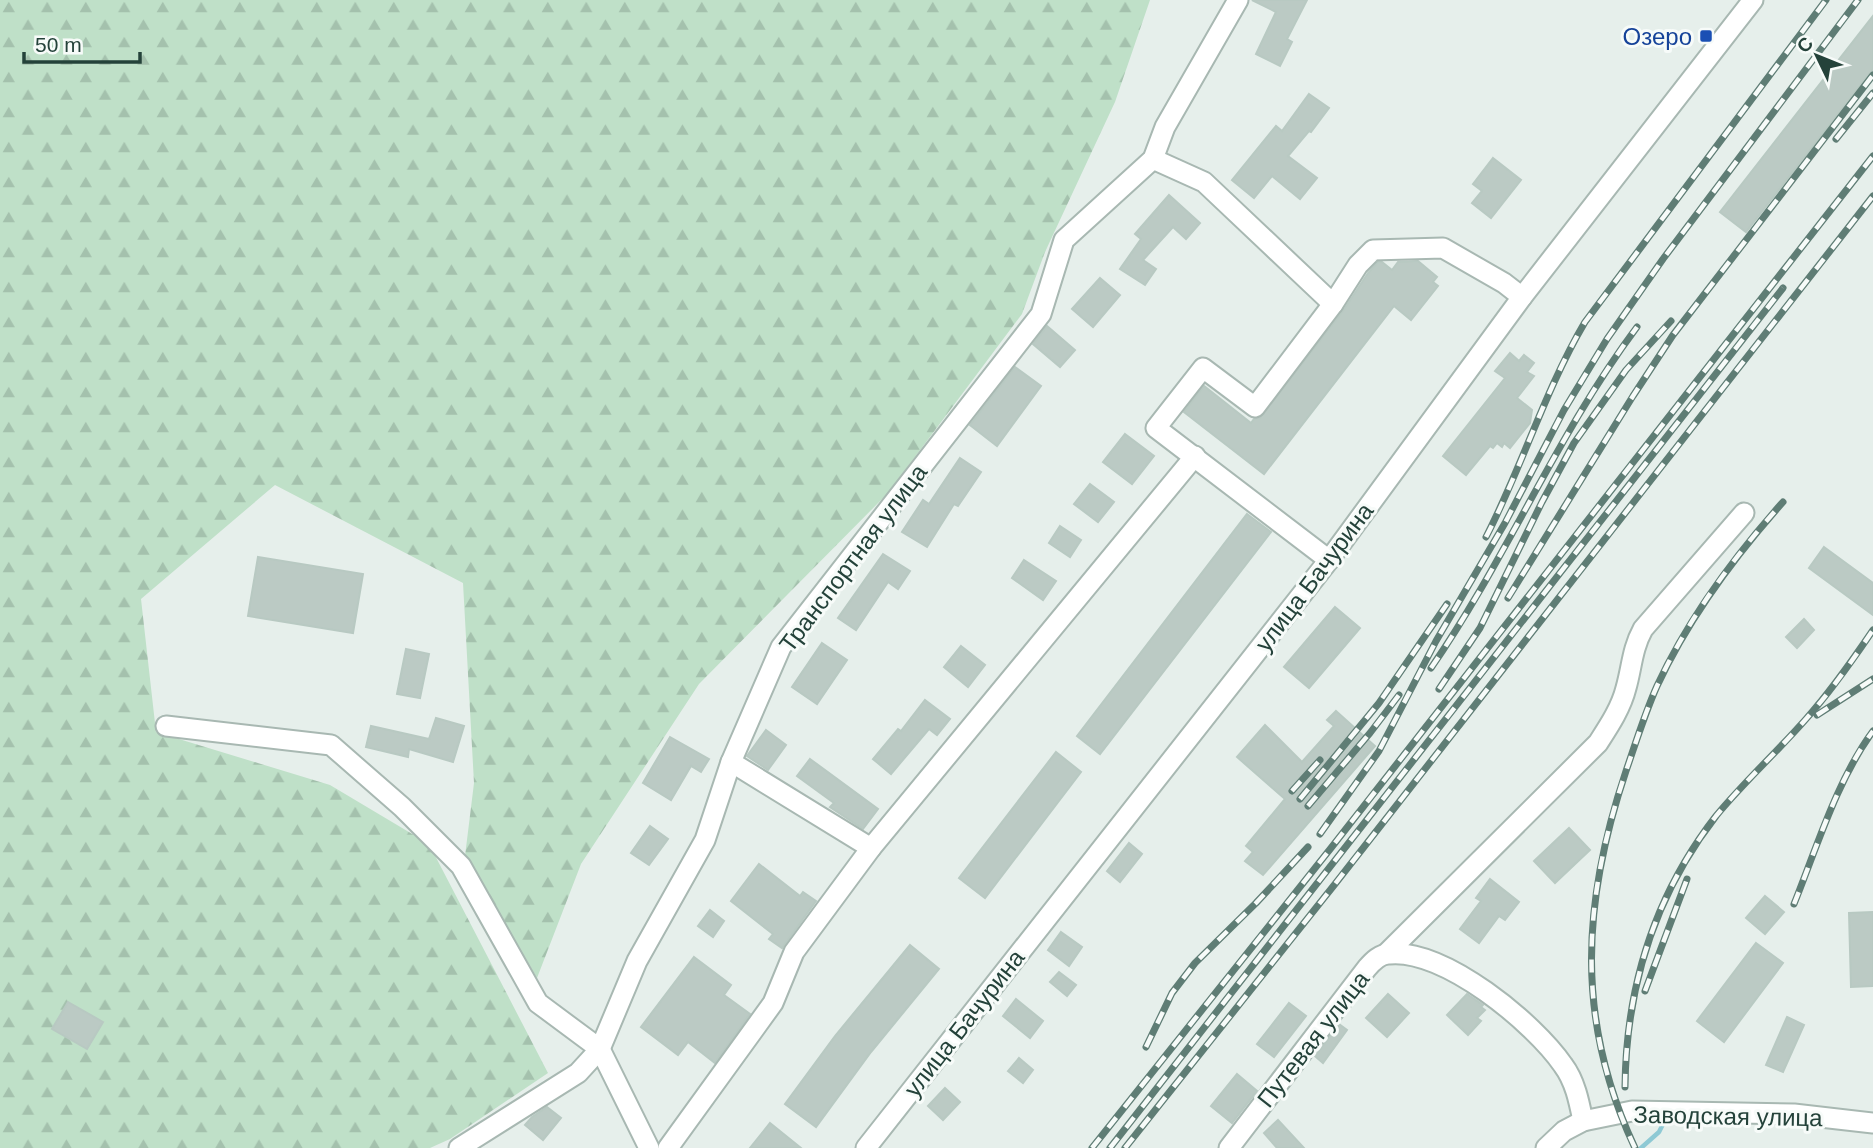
<svg xmlns="http://www.w3.org/2000/svg" width="1873" height="1148" viewBox="0 0 1873 1148" font-family="Arial,sans-serif">
<style>
.forest{fill:url(#forest-firs)}
.lines{fill:none;stroke-linecap:round;stroke-linejoin:round}
.stream{stroke:#8ec9d4;stroke-width:4.5}
.building{fill:#bbcac4;stroke:#b8c9c2;stroke-width:2}
.minor-casing{stroke:#a8b8b2;stroke-width:23}
.minor{stroke:#fff;stroke-width:19}
.rail-casing{stroke:#5f7d75;stroke-width:7}
.rail{stroke:#f7fbf9;stroke-width:4.5;stroke-dasharray:13;stroke-linecap:butt}
.transit-dot{fill:#1a4fb4;stroke:#f7fbf9;stroke-width:2.5}
.labels{text-anchor:middle;dominant-baseline:central;stroke-width:6;stroke-linejoin:round;paint-order:stroke}
.transit-label{font-size:24px;fill:#164399;stroke:#f7fbf9;text-anchor:end}
.street-label{font-size:24px;fill:#24423a;stroke:#f7fbf9}
</style>
<defs>
<pattern id="forest-firs" width="22" height="20" patternUnits="userSpaceOnUse" patternTransform="scale(1.75)"><rect width="22" height="20" fill="#bfe0c8"/><path d="M5 1l3.5 6h-7zM16 11l3.5 6h-7z" fill="#a4c1ad"/></pattern>
</defs>
<rect width="100%" height="100%" fill="#e6efeb"/>
<polygon class="forest" points="0,0 1150,0 1115,102 1045,252 1022,314 888,493 699,684 581,864 537,978 465,856 474,783 463,583 275,485 141,599 156,732 330,785 429,844 548,1073 450,1139 430,1148 0,1148"/>
<g class="lines">
<polyline class="stream" points="1641,1148 1659,1132 1665,1120"/>
</g>
<g class="building">
<polygon points="1252,0 1307,0 1287,39 1292,42 1280,66 1256,54 1276,12"/>
<polygon points="1873,16 1873,69 1746,232 1720,212"/>
<polygon points="1309,94 1329,108 1311,132 1309,131 1288,156 1317,178 1300,199 1272,176 1254,198 1232,180 1276,126 1282,131"/>
<polygon points="1493,158 1521,180 1491,218 1472,203 1482,191 1473,184"/>
<polygon points="1169,195 1200,223 1186,239 1173,227 1143,260 1156,269 1145,285 1120,269 1141,239 1135,234"/>
<polygon points="1418,261 1437,277 1433,282 1438,286 1411,320 1394,306 1264,474 1184,412 1204,386 1251,423 1254,419 1260,418 1343,311 1368,273 1378,262 1382,262 1392,270 1398,262"/>
<polygon points="1100,278 1120,295 1093,327 1072,309"/>
<polygon points="1047,326 1075,350 1060,367 1033,344"/>
<polygon points="1510,353 1519,361 1524,355 1534,363 1527,372 1534,376 1517,398 1532,410 1530,423 1510,448 1504,443 1502,447 1497,443 1493,448 1490,446 1466,475 1443,456 1505,378 1495,371"/>
<polygon points="1015,367 1041,386 997,446 970,425"/>
<polygon points="1125,434 1154,456 1132,484 1103,462"/>
<polygon points="960,458 981,472 958,506 954,504 927,547 902,532 923,500 929,504"/>
<polygon points="1090,484 1114,502 1098,522 1074,504"/>
<polygon points="1247,514 1271,532 1100,754 1077,736"/>
<polygon points="1060,526 1081,540 1070,557 1049,543"/>
<polygon points="1824,547 1873,583 1873,615 1809,568"/>
<polygon points="883,554 910,571 898,589 888,582 856,630 838,618"/>
<polygon points="258,557 363,574 353,633 248,616"/>
<polygon points="1024,560 1056,581 1043,600 1012,578"/>
<polygon points="1335,607 1360,628 1309,688 1284,667"/>
<polygon points="1804,619 1814,630 1797,648 1786,637"/>
<polygon points="822,643 847,660 817,704 792,687"/>
<polygon points="961,646 985,665 968,687 944,667"/>
<polygon points="406,649 429,654 420,698 397,694"/>
<polygon points="925,700 950,719 937,735 929,729 891,774 873,759 898,729 901,731"/>
<polygon points="1336,711 1375,746 1263,875 1245,861 1253,852 1246,846 1285,799 1237,757 1265,725 1302,762 1334,726 1327,720"/>
<polygon points="436,718 464,726 453,762 409,749 408,757 366,747 371,726 429,739"/>
<polygon points="766,730 786,745 768,770 747,756"/>
<polygon points="670,737 709,759 701,772 691,766 671,800 643,783"/>
<polygon points="1056,752 1081,772 985,898 959,878"/>
<polygon points="810,759 878,809 863,829 830,807 834,803 797,776"/>
<polygon points="650,826 668,839 649,865 631,853"/>
<polygon points="1569,828 1590,850 1555,883 1534,861"/>
<polygon points="1129,843 1142,854 1120,882 1107,871"/>
<polygon points="759,864 800,896 803,892 816,901 782,948 769,939 773,934 731,901"/>
<polygon points="1490,879 1519,902 1505,920 1499,916 1479,943 1460,929 1481,901 1476,898"/>
<polygon points="1765,896 1784,912 1765,934 1746,918"/>
<polygon points="710,910 724,921 713,937 698,926"/>
<polygon points="1873,912 1873,986 1851,987 1849,913"/>
<polygon points="1061,932 1082,947 1069,966 1048,950"/>
<polygon points="1756,943 1783,963 1724,1042 1697,1021"/>
<polygon points="910,945 939,969 871,1052 816,1127 785,1104 835,1036"/>
<polygon points="694,957 731,985 724,995 750,1014 715,1063 688,1042 678,1055 641,1027"/>
<polygon points="1059,972 1076,985 1067,996 1050,982"/>
<polygon points="1388,994 1409,1013 1387,1037 1366,1018"/>
<polygon points="1467,994 1483,1005 1481,1007 1485,1010 1477,1018 1481,1021 1468,1035 1447,1015"/>
<polygon points="1016,999 1043,1021 1030,1038 1003,1016"/>
<polygon points="68,1002 103,1022 87,1049 52,1029"/>
<polygon points="1289,1003 1306,1016 1274,1057 1257,1044"/>
<polygon points="1787,1017 1804,1025 1783,1072 1766,1065"/>
<polygon points="1339,1024 1347,1030 1323,1063 1315,1056"/>
<polygon points="1019,1058 1033,1070 1023,1083 1008,1071"/>
<polygon points="1237,1074 1257,1091 1232,1123 1211,1106"/>
<polygon points="945,1088 960,1102 943,1120 928,1106"/>
<polygon points="547,1107 561,1118 543,1140 525,1125 532,1117"/>
<polygon points="1278,1120 1304,1148 1277,1148 1264,1133"/>
<polygon points="770,1123 801,1148 750,1148"/>
</g>
<g class="lines">
<g class="minor-casing">
<g id="minor">
<polyline points="1153,159 1204,182 1333,304 1358,265 1373,250 1443,248 1504,283 1522,297"/>
<polyline points="1329,560 1156,428 1203,368 1255,407 1333,304"/>
<polyline points="166,726 331,745 402,807 461,866 538,1003 600,1049 649,1148"/>
<polyline points="731,762 871,848"/>
<path d="M1387,953l211,-210c11,-17 23,-35 28,-55 6,-21 6,-39 17,-59l101,-116"/>
<polyline points="459,1148 578,1073 600,1049 637,961 705,840 731,762 781,647 1041,314 1064,240 1153,159 1165,127 1238,0"/>
<polyline points="668,1148 773,1003 794,952 871,848 1195,456"/>
<polyline points="866,1148 1329,560 1522,297 1753,0"/>
<path d="M1229,1148l138,-180c6,-7 13,-14 22,-14 55,-6 145,69 174,111 12,16 16,36 20,56"/>
<polyline points="1546,1148 1564,1131 1583,1121 1632,1111 1794,1114 1873,1123"/>
</g>
</g>
<use href="#minor" class="minor"/>
<g class="rail-casing">
<g id="rail">
<polyline points="1836,139 1873,93"/>
<path d="M1486,537c36,-70 59,-147 99,-215l241,-322"/>
<polyline points="1508,598 1633,396 1673,335 1873,75"/>
<path d="M1431,668c76,-110 126,-234 206,-341"/>
<polyline points="1439,689 1480,628 1542,502 1574,443 1626,370 1671,321"/>
<polyline points="1817,715 1873,679"/>
<polyline points="1292,791 1320,760"/>
<polyline points="1300,799 1379,703 1447,604"/>
<polyline points="1308,806 1370,733 1399,695"/>
<polyline points="1320,834 1379,751 1436,641 1505,523 1564,410 1607,339 1663,259 1858,0"/>
<path d="M1794,904c23,-57 43,-124 79,-173"/>
<polyline points="1645,991 1687,879"/>
<polyline points="1146,1047 1172,993 1195,963 1256,903 1308,847"/>
<path d="M1625,1087c1,-99 29,-191 91,-271 28,-34 61,-64 90,-97 25,-28 46,-58 67,-89"/>
<polyline points="1092,1148 1331,848 1873,156"/>
<polyline points="1110,1148 1783,288"/>
<polyline points="1125,1148 1335,884 1873,196"/>
<path d="M1635,1148c-60,-128 -53,-246 -9,-377 10,-29 19,-58 31,-85 32,-69 76,-128 126,-184"/>
</g>
</g>
<use href="#rail" class="rail"/>
</g>
<rect class="transit-dot" x="1699" y="29" width="14" height="14" rx="3.5"/>
<g class="labels">
<g class="transit-label">
<text x="1692" y="36">Озеро</text>
</g>
<g class="street-label">
<text transform="translate(853 558) rotate(-53)">Транспортная улица</text>
<text transform="translate(1314 577) rotate(-53)">улица Бачурина</text>
<text transform="translate(964 1023) rotate(-52)">улица Бачурина</text>
<text transform="translate(1313 1039) rotate(-52)">Путевая улица</text>
<text transform="translate(1728 1116) rotate(1)">Заводская улица</text>
</g>
</g>
<g transform="translate(1817 56) rotate(313)" stroke="#f7fbf9" stroke-width="5" paint-order="stroke">
<path d="M0-5L12 26L0 18L-12 26Z" fill="#24423a"/>
<text y="-10" font-size="19" font-weight="bold" text-anchor="middle" fill="#24423a">С</text>
</g>
<path d="M24 52v10h116v-10" fill="none" stroke="#24423a" stroke-width="3.5"/>
<text x="35" y="52" font-size="21" fill="#24423a" stroke="#f7fbf9" stroke-width="5" paint-order="stroke">50 m</text>
</svg>
